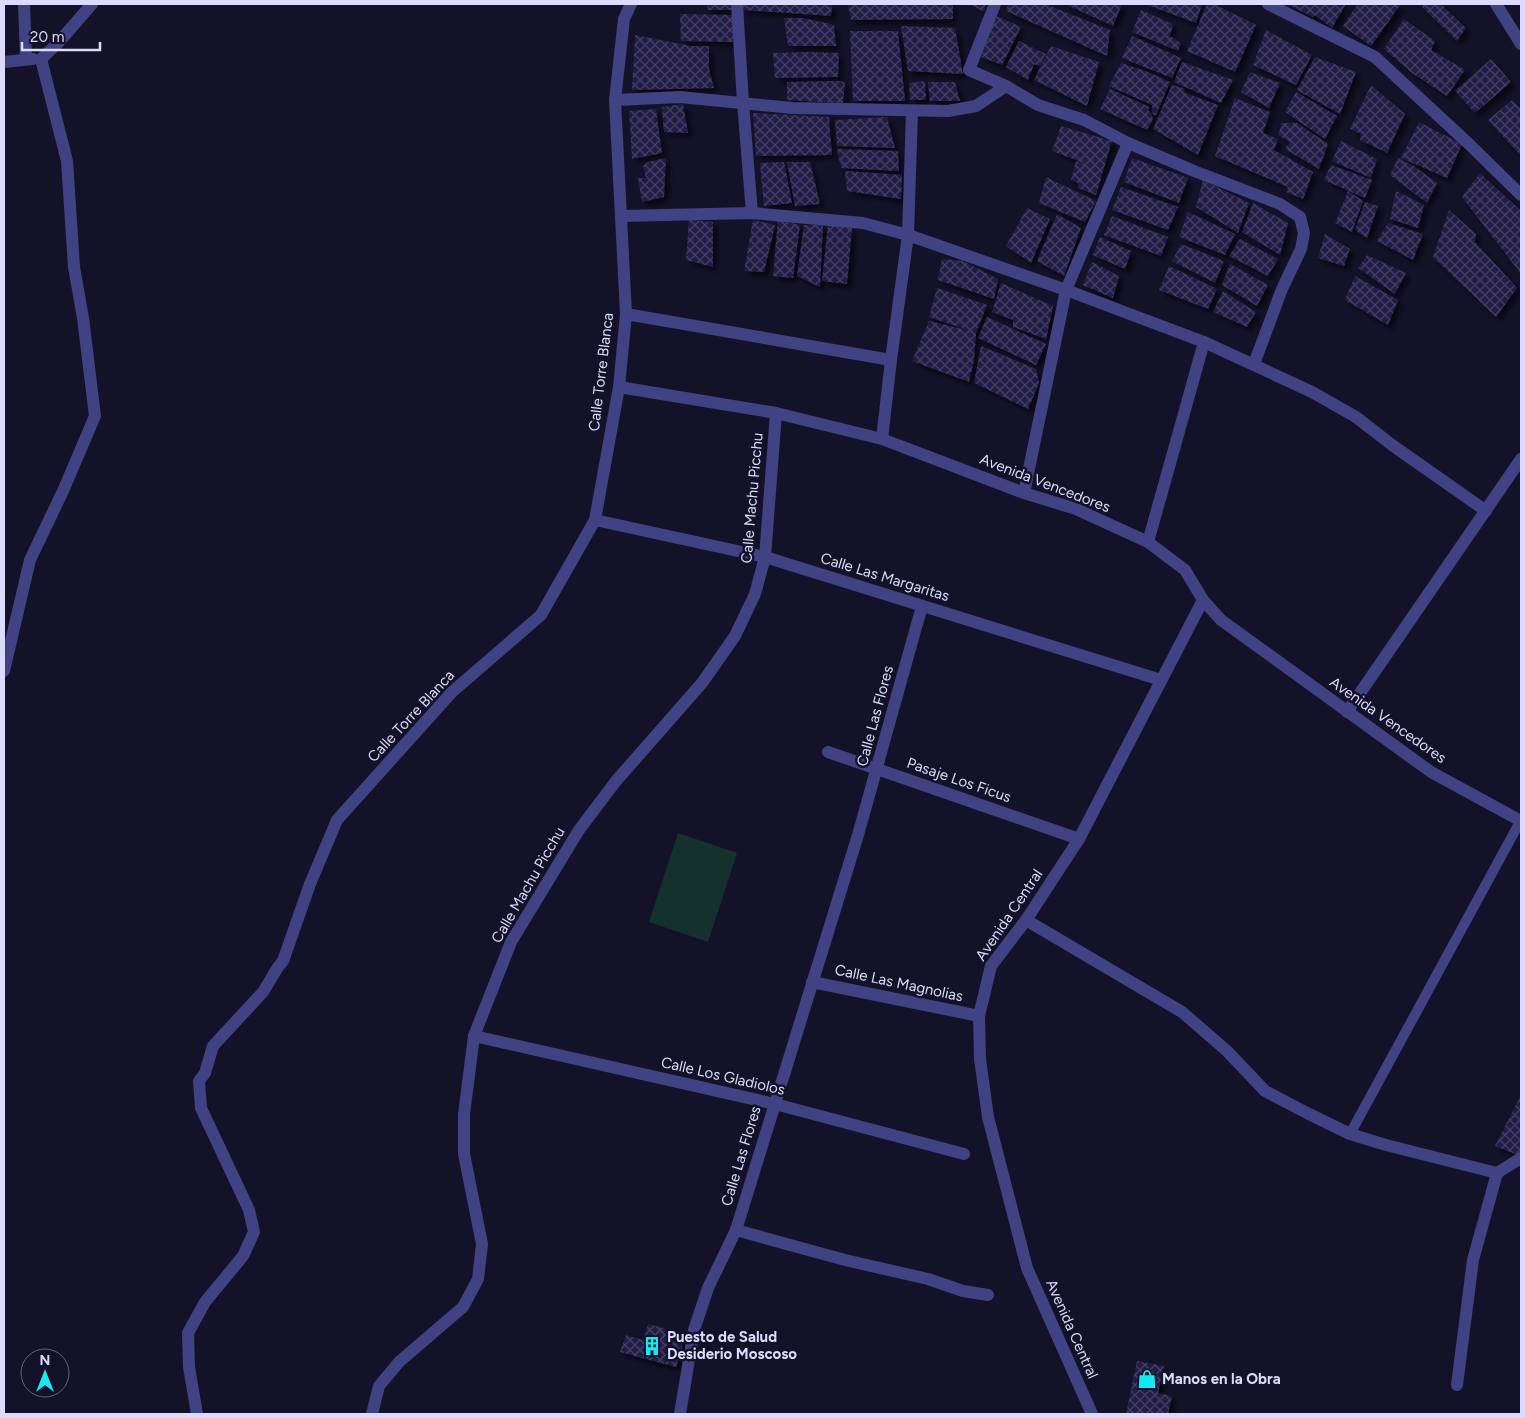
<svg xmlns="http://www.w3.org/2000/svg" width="1525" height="1418" viewBox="0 0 1525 1418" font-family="Figtree,sans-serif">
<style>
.grass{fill:#15312e}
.building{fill:url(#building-cross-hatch);filter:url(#shadow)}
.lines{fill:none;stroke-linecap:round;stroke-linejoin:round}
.service{stroke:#404283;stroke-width:10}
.minor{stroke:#404283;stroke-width:12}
.tertiary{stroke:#404283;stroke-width:12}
.labels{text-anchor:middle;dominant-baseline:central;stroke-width:5;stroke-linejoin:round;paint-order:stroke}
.street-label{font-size:15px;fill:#dcdbfd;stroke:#141228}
.poi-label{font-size:15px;font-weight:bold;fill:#dcdbfd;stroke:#141228;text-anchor:start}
</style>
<defs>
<pattern id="building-cross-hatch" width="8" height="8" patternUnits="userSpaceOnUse" patternTransform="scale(1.25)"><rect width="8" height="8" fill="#241f47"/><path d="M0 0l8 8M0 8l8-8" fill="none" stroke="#433f62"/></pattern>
<filter id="shadow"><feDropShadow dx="4.5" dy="4.5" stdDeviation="2.5" flood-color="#0009"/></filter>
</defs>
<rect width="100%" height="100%" fill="#141228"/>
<polygon class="grass" points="678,833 737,853 708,942 649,922"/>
<g class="building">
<polygon points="707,4 731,4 732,10 708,10"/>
<polygon points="743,4 832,4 831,16 743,10"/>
<polygon points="848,4 953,4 953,19 851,20"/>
<polygon points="970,4 986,4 984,12"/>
<polygon points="1008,4 1045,4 1110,30 1107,56 1006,11"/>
<polygon points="1065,4 1122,4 1113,26"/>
<polygon points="1145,4 1202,4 1196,23"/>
<polygon points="1207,4 1214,4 1256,25 1235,72 1187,51"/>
<polygon points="1287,4 1346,4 1332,28 1315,15 1313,17"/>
<polygon points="1358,4 1401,4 1371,46 1343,26"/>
<polygon points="1424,4 1441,4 1466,28 1457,41 1422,7"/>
<polygon points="1141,10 1173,24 1170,36 1181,43 1178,51 1132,32"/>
<polygon points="680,14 735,15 733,42 681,41"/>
<polygon points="996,16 1021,27 1002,65 981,57"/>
<polygon points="784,18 803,18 834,25 836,46 788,46"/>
<polygon points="1404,19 1435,41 1431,50 1465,70 1447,96 1412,73 1384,49"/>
<polygon points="901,26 955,28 963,74 908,71"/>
<polygon points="1266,30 1312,55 1296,85 1253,65"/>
<polygon points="850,31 898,31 905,101 853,101"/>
<polygon points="635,35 691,46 709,46 709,69 714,88 632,90"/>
<polygon points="1132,36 1181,58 1172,78 1122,58"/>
<polygon points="1019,41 1046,54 1040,66 1034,64 1028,80 1006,67"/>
<polygon points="1051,46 1099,62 1087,106 1034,80"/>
<polygon points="807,52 839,53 838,77 775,78 773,53"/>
<polygon points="1315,57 1356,72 1340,114 1297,90"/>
<polygon points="1491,59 1511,82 1475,113 1455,91"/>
<polygon points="1182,62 1233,80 1221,103 1174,82"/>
<polygon points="1121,63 1148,72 1170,82 1156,115 1153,115 1152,105 1109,86"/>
<polygon points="1250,72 1280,83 1269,108 1241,92"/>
<polygon points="838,81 845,82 843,103 787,100 787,82"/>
<polygon points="925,81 926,100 910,100 909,83"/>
<polygon points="928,82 955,82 960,101 930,101"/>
<polygon points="1172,85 1183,88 1185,93 1218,105 1198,155 1153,129"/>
<polygon points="1371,85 1405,114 1387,153 1360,140 1361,134 1350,129"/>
<polygon points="1110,89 1149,107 1148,110 1151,113 1153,119 1147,130 1100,109"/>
<polygon points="1296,92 1337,116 1325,139 1285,112"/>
<polygon points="1235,98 1270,112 1263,133 1278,139 1274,150 1313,172 1303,199 1286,192 1288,187 1215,156"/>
<polygon points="1512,100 1521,109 1521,156 1488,120"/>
<polygon points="683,104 688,133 664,132 662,107"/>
<polygon points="656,109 662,153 632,159 629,111"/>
<polygon points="753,113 829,117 832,155 756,156"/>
<polygon points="887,117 895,148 837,146 835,120"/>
<polygon points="1419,122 1462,144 1447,178 1401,158"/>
<polygon points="1282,123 1297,123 1328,144 1319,169 1285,149 1290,142 1278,135"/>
<polygon points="1061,126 1112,141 1096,195 1078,188 1078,183 1071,180 1076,161 1089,165 1052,151"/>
<polygon points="1341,141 1377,159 1371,178 1332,161"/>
<polygon points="837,149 898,151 899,171 841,168"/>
<polygon points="666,158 664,197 642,202 638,178 646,178 643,166 648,162"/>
<polygon points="1132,158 1188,178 1179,203 1124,182"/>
<polygon points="1398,158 1414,166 1437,183 1427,203 1390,175"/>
<polygon points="784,162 792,203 764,206 760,163"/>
<polygon points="787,162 810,162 820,204 795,206"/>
<polygon points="1331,165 1372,180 1365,198 1324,180"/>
<polygon points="845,171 902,175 901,199 847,191"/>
<polygon points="1480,173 1521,211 1521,274 1462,197"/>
<polygon points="1046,177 1096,201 1085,222 1039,203"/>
<polygon points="1203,180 1249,203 1238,233 1196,207"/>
<polygon points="1121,187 1178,207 1168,230 1112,210"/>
<polygon points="1348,191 1363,201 1352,232 1335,223"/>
<polygon points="1396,191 1424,205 1418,228 1390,219"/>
<polygon points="1365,202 1378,206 1367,238 1355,230"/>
<polygon points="1253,203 1288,223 1280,255 1242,232"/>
<polygon points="1027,208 1050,219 1031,263 1006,246"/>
<polygon points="1449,210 1476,234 1475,242 1517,288 1496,317 1433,257"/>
<polygon points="1188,212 1235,234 1225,255 1179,237"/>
<polygon points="1057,214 1081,228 1064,276 1037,261"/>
<polygon points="1112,216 1168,237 1161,256 1104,235"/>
<polygon points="689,220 713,222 713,267 686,260"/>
<polygon points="753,220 775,225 764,272 744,271"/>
<polygon points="778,220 800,225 793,278 773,276"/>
<polygon points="1388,223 1423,234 1413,260 1377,241"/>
<polygon points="804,225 823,225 820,287 797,276"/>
<polygon points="828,225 852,228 847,284 822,281"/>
<polygon points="1325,234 1350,249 1344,266 1318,258"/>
<polygon points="1100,237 1131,251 1125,269 1093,255"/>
<polygon points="1240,239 1278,259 1268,276 1229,256"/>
<polygon points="1181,244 1224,261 1215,283 1172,261"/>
<polygon points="1367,255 1406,273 1395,294 1358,268"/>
<polygon points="942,259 963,261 998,279 994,299 938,280"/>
<polygon points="1092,262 1119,276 1113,298 1083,285"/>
<polygon points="1230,264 1268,285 1257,306 1222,285"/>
<polygon points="1169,266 1217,289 1208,309 1159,290"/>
<polygon points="1355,276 1398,300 1388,325 1345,300"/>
<polygon points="1001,283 1053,306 1046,339 1013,327 1013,320 992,312"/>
<polygon points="937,288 987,305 976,333 974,360 969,382 912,361 929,321 971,331 929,317"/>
<polygon points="1223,291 1256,312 1247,327 1213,312"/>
<polygon points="987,317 1046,344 1036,365 978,338"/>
<polygon points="981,346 1036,369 1039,383 1028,409 974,383"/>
<polygon points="1521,1095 1521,1152 1518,1155 1495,1146"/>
<polygon points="648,1324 686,1334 676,1367 620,1352 626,1335 643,1340"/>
<polygon points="1137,1361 1164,1366 1158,1393 1172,1396 1168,1414 1126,1414"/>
</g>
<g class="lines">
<polyline class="service" points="1350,1134 1521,820"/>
<g class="minor">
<polyline points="24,4 26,59"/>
<polyline points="737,4 743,103 752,213"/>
<polyline points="995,4 969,70 1006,86 1038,105 1084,120 1128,143 1194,171 1280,204 1300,217 1304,233 1301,249 1282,289 1254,364"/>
<polyline points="1496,4 1521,44"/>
<polyline points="41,59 58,43 92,4"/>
<polyline points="4,62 33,59"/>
<polyline points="615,100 680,97 792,108 948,111 976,106 1006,86"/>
<polyline points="621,216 752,213 863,223 908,235 1066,290 1204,342 1312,392 1356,417 1392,445 1486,511"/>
<polyline points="626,314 891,360"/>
<polyline points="619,387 776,413 882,439 1024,493 1076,509 1148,542 1185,570 1203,600"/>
<polyline points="882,439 891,360 908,235 912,111"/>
<polyline points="1024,493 1066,290 1128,143"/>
<polyline points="595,520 765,557 1161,680"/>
<polyline points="1148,542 1204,342"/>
<polyline points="4,671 30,560 63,491 95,416 83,318 74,267 67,161 41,59"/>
<polyline points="1347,712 1521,459"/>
<polyline points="828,752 1079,839"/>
<polyline points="1026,920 1182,1012 1227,1051 1265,1091 1307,1113 1350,1134 1386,1145 1497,1173 1521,1158"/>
<polyline points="812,982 979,1016"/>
<polyline points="474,1036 775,1104 964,1154"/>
<polyline points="736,1230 845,1260 928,1279 963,1291 988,1295"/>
<polyline points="1457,1385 1473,1260 1497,1173"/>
<polyline points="372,1414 379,1386 399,1362 463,1307 478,1279 482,1244 464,1154 464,1114 474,1036 511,942 579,830 616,781 702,683 735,636 755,594 765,557 776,413"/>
<polyline points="680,1414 694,1330 708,1288 736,1230 858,835 922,606"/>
</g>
<g class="tertiary">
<polyline points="1268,4 1375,57 1470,145 1521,195"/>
<polyline points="197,1414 189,1367 188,1333 205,1302 243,1256 254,1232 249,1210 201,1108 199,1081 205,1073 213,1046 263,992 278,967 283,961 310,884 337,820 452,692 541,615 595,520 619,387 626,314 615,100 624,19 631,4"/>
<polyline points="1092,1414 1027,1268 988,1117 980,1059 979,1016 991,966 1026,920 1079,839 1203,600 1221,620 1431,772 1521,821"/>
</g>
</g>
<defs>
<g id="building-bare" transform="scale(1.5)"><path d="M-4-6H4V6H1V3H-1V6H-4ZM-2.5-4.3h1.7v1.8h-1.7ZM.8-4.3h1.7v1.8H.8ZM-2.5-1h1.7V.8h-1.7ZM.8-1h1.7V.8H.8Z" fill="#13ebf0" stroke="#141228" stroke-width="2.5" paint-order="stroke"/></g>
<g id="shop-bare" transform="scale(1.5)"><path d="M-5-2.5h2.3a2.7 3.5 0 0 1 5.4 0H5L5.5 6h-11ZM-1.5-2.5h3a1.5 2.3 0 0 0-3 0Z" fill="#13ebf0" stroke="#141228" stroke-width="2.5" paint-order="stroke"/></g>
</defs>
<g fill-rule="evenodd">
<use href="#building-bare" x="652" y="1346"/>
<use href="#shop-bare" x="1147" y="1379"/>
</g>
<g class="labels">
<g class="street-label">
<text transform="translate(601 372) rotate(-83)">Calle Torre Blanca</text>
<text transform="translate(1045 483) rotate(21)">Avenida Vencedores</text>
<text transform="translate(752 498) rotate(-85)">Calle Machu Picchu</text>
<text transform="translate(885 577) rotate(17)">Calle Las Margaritas</text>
<text transform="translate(411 716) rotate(-47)">Calle Torre Blanca</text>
<text transform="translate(875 716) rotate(-75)">Calle Las Flores</text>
<text transform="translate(1388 720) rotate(35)">Avenida Vencedores</text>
<text transform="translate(959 780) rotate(19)">Pasaje Los Ficus</text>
<text transform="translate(528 885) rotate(-60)">Calle Machu Picchu</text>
<text transform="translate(1009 915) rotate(-56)">Avenida Central</text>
<text transform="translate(899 983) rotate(12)">Calle Las Magnolias</text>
<text transform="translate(723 1076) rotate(13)">Calle Los Gladiolos</text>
<text transform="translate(741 1156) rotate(-73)">Calle Las Flores</text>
<text transform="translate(1072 1329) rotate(66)">Avenida Central</text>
</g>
<g class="poi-label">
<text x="667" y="1337">Puesto de Salud<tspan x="667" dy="17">Desiderio Moscoso</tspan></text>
<text x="1162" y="1379">Manos en la Obra</text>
</g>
</g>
<rect width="1525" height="1418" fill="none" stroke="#dcdbfd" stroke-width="10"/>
<g transform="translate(45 1373)"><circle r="24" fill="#141228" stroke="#64627d"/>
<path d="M0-4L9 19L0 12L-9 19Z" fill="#13ebf0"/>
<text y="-8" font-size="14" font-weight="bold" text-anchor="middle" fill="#dcdbfd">N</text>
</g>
<path d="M22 42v8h78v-8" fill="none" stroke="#dcdbfd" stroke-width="2.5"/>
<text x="30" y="42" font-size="15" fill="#dcdbfd" stroke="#141228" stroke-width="4" paint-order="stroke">20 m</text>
</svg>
